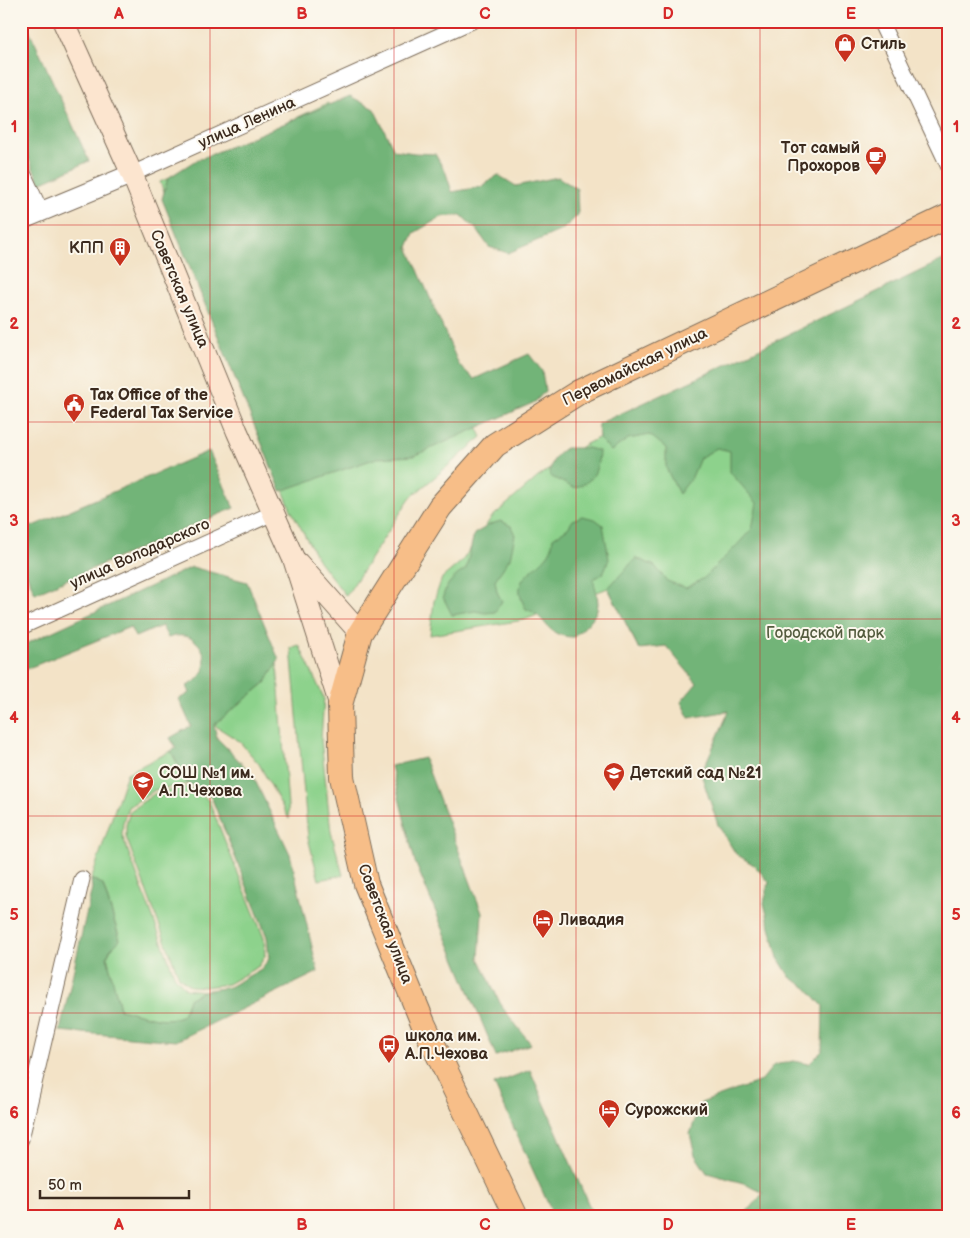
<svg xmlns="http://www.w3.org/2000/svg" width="970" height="1238" viewBox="0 0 970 1238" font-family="'Balsamiq Sans',sans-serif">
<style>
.green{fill:#8dd28c;stroke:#647e55}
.forest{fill:#72b478;stroke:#566f4b}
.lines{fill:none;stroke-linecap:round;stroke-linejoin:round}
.minor-casing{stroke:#7b6b59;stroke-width:17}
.tertiary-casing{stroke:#7b6b59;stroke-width:21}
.secondary-casing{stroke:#7b6b59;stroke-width:23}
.primary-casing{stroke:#7b6b59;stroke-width:26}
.minor{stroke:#fff;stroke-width:15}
.tertiary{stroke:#fff;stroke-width:19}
.secondary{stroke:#fce5cf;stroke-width:21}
.primary{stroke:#f7be88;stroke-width:24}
.grid{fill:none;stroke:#d62828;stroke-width:1;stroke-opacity:0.55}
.labels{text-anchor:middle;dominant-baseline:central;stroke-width:4;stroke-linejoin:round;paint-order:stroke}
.poi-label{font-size:16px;font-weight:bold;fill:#3b2a1e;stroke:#fbf7ec;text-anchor:start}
.street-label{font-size:16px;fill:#3b2a1e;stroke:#fbf7ec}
.park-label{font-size:16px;fill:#545c3f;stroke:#fbf7ec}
.neatline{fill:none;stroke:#d62828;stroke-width:2}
.grid-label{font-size:16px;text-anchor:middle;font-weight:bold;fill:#d62828}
</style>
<rect width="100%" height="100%" fill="#fbf7ec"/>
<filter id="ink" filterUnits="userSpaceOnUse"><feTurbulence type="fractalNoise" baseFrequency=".02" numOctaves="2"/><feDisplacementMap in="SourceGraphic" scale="10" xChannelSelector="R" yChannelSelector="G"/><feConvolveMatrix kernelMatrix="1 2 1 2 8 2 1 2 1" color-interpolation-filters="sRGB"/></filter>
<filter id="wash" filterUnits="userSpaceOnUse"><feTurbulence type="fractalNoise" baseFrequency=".0096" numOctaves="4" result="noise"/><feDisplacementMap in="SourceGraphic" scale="20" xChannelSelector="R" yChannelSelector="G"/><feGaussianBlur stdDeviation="1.12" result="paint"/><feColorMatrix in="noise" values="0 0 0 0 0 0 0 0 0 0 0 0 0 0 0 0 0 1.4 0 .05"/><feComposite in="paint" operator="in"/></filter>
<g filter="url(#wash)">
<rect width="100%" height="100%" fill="#f3e3c7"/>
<g class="green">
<polygon points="328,103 386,234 482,437 410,498 346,596 319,561 291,510 160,182"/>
<polygon points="713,383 811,564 639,649 608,588 524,620 430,635 434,601 442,578 462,561 491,518 538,477 584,445 658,408"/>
<polygon points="299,645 324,698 321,739 331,832 343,875 319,880 308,838 291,648"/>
<polygon points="277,664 289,819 259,764 239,741 214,725 265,683"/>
<path d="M171,751l17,33 -33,6 -27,17 -5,16 -1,12 53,142 11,12 17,2 -14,8 -6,16c-18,10 -44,-2 -63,-6l-13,-52 3,-7 10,-11 -17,-54 -6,-4 -6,-1 36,-107z"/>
<polygon points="187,787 198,791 209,801 264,938 265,956 259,966 228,984 205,987 190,986 179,977 126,837 126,825 130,811 154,794"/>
</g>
<g class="forest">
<polygon points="21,21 25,21 89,161 40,183 21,142"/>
<polygon points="350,96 374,109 394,150 414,153 435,154 446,173 452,192 481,187 498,175 516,186 558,177 577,189 578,215 562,230 508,253 489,247 477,230 461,215 441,217 414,233 408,247 459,365 474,379 529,354 542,371 545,391 535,402 414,456 377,458 281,491 162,199 168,178 193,162"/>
<polygon points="949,257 949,1217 738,1217 751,1208 763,1193 747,1184 707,1173 695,1155 690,1134 701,1103 761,1081 774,1065 794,1061 809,1064 822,1051 823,1006 807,988 790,977 778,958 764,903 769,882 754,865 736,854 718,825 701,774 729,711 689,718 681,702 697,683 666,646 639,649 608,588 636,558 655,566 667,581 686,588 704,578 737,545 752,529 757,503 730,472 730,451 717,448 700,458 692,477 679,494 666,468 666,448 650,435 628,439 611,451 599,439 598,424 713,371"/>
<path d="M566,448h21l12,3c-1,20 -5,31 -25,37l-24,-12c0,-13 5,-21 16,-28z"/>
<polygon points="209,451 234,508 35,593 21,561 21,531"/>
<path d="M582,516l13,3 8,6 6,34 -6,15 -10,5c2,8 5,17 5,25 -1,14 -15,24 -24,33 -30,0 -26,-21 -48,-28 -18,-32 7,-34 23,-56 3,-4 3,-10 4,-15l15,-10 5,-8z"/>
<path d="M501,521l10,5 4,9 -5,23 -15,22 2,12 5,9 -7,11 -10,1 -10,-2 -23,4 -9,-18c3,-14 11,-20 23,-28l8,-35 17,-10z"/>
<path d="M192,567l55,15 32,78 -14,23 -51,42 3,13 35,36 38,80 28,118 -142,69 -116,-10 32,-143 -1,-8 6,1 6,4 17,55 -10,10 -3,7 13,52c19,4 45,16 63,6l6,-16 14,-8 26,-4 32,-18 8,-10 -2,-22 -55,-138 -11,-11 -13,-4 -17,-33 5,-3 -6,-10 21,-12 -12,-27 11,-6 -3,-7c34,-15 15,-61 -19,-48l-6,-12 -27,11 -5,-10 -109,44v-25z"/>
<polygon points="424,758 482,913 479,958 502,1007 531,1044 496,1056 415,862 391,766"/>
<polygon points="530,1070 594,1217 554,1217 494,1084"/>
</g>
</g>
<g filter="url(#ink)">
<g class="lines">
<g class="minor-casing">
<g id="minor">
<polyline points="880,21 949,167"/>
<polyline points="21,169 41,212"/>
<polyline points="132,174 472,21"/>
<polyline points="21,627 273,513"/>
<polyline points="21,1139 82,879"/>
</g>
</g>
<g class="tertiary-casing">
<polyline id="tertiary" points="21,220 132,174"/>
</g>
<g class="secondary-casing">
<g id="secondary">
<polyline points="63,21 132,174 237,431 293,557 340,705"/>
<polyline points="298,563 360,633"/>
</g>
</g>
<g class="primary-casing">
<polyline id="primary" points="516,1217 423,1023 366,884 342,777 340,705 360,633 440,507 495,445 579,392 949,216"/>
</g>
<use href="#minor" class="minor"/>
<use href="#tertiary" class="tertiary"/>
<use href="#secondary" class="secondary"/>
<use href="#primary" class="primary"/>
</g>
</g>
<path class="grid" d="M210,21v1196M394,21v1196M576,21v1196M760,21v1196M21,225h928M21,422h928M21,619h928M21,816h928M21,1013h928"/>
<defs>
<g id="shop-pin" transform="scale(1.125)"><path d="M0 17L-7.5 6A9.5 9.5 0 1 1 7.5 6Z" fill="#c8321e" stroke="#fbf7ec"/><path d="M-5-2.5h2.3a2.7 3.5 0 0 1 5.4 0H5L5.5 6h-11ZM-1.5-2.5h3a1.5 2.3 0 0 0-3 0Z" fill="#fff"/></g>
<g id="cafe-pin" transform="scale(1.125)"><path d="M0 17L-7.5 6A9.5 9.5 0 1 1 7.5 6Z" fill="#c8321e" stroke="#fbf7ec"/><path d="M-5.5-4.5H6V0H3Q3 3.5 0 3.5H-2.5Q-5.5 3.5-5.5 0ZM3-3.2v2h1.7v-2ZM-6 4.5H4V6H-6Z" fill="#fff"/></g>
<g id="building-pin" transform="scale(1.125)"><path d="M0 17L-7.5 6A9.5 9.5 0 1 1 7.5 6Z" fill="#c8321e" stroke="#fbf7ec"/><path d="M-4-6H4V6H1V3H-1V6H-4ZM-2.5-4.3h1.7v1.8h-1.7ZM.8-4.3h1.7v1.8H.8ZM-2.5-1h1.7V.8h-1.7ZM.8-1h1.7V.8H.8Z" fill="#fff"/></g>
<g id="civic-pin" transform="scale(1.125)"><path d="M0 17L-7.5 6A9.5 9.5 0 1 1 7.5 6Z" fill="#c8321e" stroke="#fbf7ec"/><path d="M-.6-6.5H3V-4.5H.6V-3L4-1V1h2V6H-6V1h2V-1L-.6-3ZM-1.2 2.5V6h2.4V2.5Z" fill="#fff"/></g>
<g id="school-pin" transform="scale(1.125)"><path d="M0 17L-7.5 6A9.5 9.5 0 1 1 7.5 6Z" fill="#c8321e" stroke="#fbf7ec"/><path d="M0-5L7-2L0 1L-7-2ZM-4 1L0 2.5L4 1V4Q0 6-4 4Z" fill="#fff"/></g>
<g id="hotel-pin" transform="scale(1.125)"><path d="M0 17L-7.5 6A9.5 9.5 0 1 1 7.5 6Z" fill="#c8321e" stroke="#fbf7ec"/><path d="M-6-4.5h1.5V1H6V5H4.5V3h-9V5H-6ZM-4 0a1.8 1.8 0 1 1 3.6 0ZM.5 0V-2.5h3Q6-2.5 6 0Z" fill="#fff"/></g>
<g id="bus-pin" transform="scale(1.125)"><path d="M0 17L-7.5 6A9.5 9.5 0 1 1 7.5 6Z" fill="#c8321e" stroke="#fbf7ec"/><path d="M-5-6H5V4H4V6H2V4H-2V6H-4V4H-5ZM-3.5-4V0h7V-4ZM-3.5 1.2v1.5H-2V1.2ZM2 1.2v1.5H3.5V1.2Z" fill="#fff"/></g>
</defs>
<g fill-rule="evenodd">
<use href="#shop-pin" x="845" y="44"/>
<use href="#cafe-pin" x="876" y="157"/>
<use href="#building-pin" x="120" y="248"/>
<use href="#civic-pin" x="74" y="404"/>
<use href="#school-pin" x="614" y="773"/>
<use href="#school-pin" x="143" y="782"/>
<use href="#hotel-pin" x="543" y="920"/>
<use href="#bus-pin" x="389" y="1045"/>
<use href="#hotel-pin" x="609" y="1110"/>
</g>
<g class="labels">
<g class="poi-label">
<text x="861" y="44">Стиль</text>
<text x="860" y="148" text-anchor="end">Тот самый<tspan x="860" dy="18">Прохоров</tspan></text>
<text x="104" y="248" text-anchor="end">КПП</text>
<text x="90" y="395">Tax Office of the<tspan x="90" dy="18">Federal Tax Service</tspan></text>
<text x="159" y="773">СОШ №1 им.<tspan x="159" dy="18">А.П.Чехова</tspan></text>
<text x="630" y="773">Детский сад №21</text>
<text x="559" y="920">Ливадия</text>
<text x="405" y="1036">школа им.<tspan x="405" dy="18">А.П.Чехова</tspan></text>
<text x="625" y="1110">Сурожский</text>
</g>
<g class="street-label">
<text transform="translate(247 123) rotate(-24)">улица Ленина</text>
<text transform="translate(179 289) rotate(67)">Советская улица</text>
<text transform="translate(635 367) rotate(-26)">Первомайская улица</text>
<text transform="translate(140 554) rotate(-24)">улица Володарского</text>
<text transform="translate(385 924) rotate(69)">Советская улица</text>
</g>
<g class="park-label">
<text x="825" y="633">Городской парк</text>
</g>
</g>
<rect width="970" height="1238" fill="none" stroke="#fbf7ec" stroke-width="55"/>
<path d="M40 1190v8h149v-8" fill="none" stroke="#3b2a1e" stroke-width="2.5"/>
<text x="48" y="1190" font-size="15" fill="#3b2a1e" stroke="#fbf7ec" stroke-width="4" paint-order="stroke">50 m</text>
<rect x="28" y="28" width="914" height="1182" class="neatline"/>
<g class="grid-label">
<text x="119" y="19">A</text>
<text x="302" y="19">B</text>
<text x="485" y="19">C</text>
<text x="668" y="19">D</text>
<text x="851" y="19">E</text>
<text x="14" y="132">1</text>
<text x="956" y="132">1</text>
<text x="14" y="329">2</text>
<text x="956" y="329">2</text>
<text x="14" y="526">3</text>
<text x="956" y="526">3</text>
<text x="14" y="723">4</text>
<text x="956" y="723">4</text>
<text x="14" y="920">5</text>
<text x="956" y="920">5</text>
<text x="14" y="1118">6</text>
<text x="956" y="1118">6</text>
<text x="119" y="1230">A</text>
<text x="302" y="1230">B</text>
<text x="485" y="1230">C</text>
<text x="668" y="1230">D</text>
<text x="851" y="1230">E</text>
</g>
</svg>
